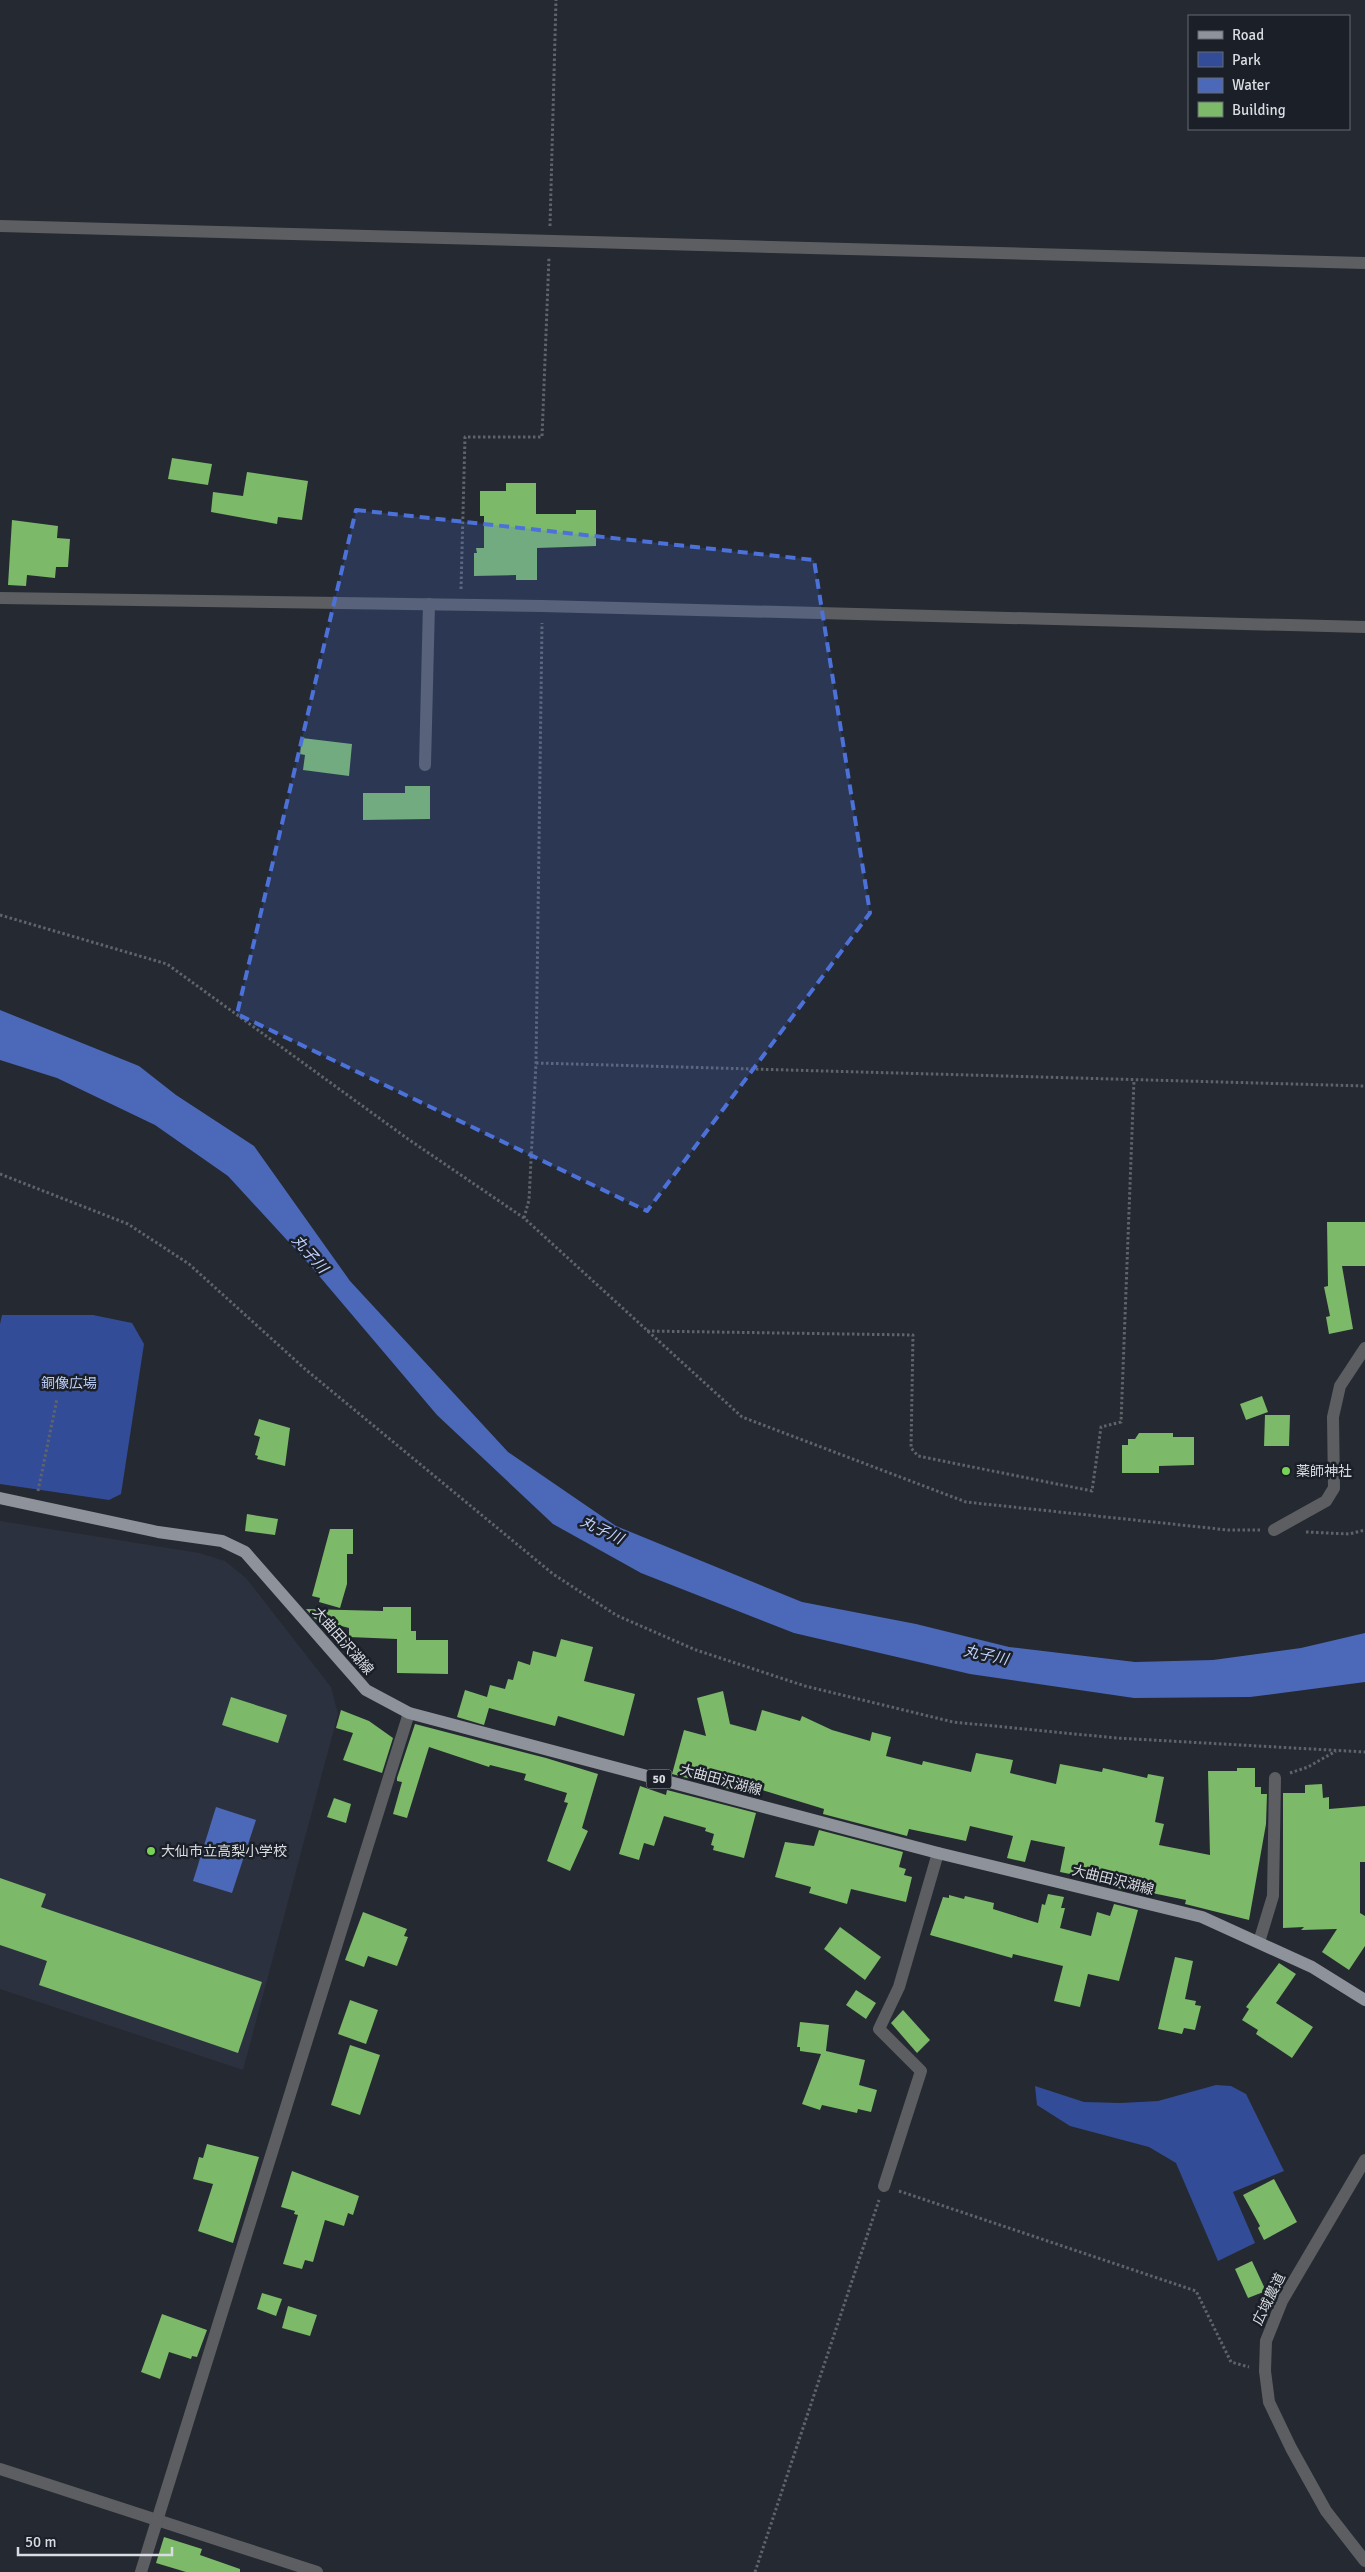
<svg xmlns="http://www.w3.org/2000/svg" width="1365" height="2572" viewBox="0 0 1365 2572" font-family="Signika,'Noto Sans JP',sans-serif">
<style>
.built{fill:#2c313f}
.green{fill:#334c97}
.water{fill:#4c69b9}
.building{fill:#7cb968}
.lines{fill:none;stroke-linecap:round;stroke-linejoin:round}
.path{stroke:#5f636a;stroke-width:3;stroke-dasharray:2.5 2.5;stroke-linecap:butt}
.minor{stroke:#5c5e62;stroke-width:12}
.major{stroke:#8e929b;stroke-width:12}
.marked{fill:#4c72da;fill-opacity:0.2;stroke:#4c72da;stroke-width:4;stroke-dasharray:10 6;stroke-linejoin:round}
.poi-dot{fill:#78d258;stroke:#1b1f27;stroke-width:2}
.labels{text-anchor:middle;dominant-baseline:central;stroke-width:5;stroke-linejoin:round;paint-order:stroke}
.shield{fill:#1b1f27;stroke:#a0a3aa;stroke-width:1}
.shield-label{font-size:12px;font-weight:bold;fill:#d9dce2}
.park-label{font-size:14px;fill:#bacdf8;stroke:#1b1f27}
.poi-label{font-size:14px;fill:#d9dce2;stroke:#1b1f27;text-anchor:start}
.street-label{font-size:14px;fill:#d9dce2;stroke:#1b1f27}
.water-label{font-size:15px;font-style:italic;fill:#c1d3fe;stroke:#1b1f27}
</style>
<rect width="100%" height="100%" fill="#252931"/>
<polygon class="built" points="0,1521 199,1553 225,1561 246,1578 331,1687 338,1714 243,2070 0,1989"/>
<g class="green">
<polygon points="2,1315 93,1315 132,1323 144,1344 121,1494 109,1500 0,1484 0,1324"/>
<polygon points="1216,2085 1231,2086 1246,2094 1284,2171 1233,2192 1255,2243 1218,2261 1176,2163 1149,2147 1070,2126 1037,2105 1035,2086 1084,2102 1121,2103 1158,2101"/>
</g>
<g class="water">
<polygon points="0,1010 139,1066 176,1095 254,1146 350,1281 508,1452 616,1526 802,1602 916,1624 1009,1647 1135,1662 1213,1660 1301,1648 1365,1633 1365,1682 1250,1697 1134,1698 970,1674 794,1633 641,1573 553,1524 437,1415 309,1264 228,1176 155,1125 57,1078 0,1060"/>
<polygon points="216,1807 256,1820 232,1893 193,1881"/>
</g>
<g class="building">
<polygon points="172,458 212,464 208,485 168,479"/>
<polygon points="247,472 308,481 302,520 278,517 277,524 211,512 213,492 243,496"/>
<polygon points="506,483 536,483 536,514 576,514 576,510 596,510 596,546 537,548 537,580 516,580 516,575 474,576 474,553 477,553 476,548 484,548 484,516 480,516 480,491 506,491"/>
<polygon points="12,520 58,526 57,538 70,539 68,567 56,567 55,578 27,575 26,586 8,585"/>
<polygon points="302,738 352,744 349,776 303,770 305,755 300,754"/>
<polygon points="405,786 430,786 430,819 363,820 363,793 405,793"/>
<polygon points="1327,1222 1365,1222 1365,1266 1342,1266 1353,1329 1329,1334 1326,1317 1330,1316 1324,1287 1328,1286"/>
<polygon points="1262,1396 1268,1412 1246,1420 1240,1404"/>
<polygon points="1265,1415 1290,1415 1289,1446 1264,1446"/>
<polygon points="259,1419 290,1428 285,1466 257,1459 258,1456 255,1455 260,1437 254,1435"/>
<polygon points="1139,1433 1173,1433 1173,1437 1194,1437 1194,1465 1159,1466 1159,1473 1122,1473 1122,1445 1128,1445 1128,1439 1135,1439"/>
<polygon points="247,1514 278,1519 275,1535 245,1531"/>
<polygon points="330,1529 353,1529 353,1554 347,1554 347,1584 340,1608 319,1602 320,1598 312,1596"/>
<polygon points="383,1607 411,1607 411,1631 416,1631 416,1640 448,1640 448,1674 397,1673 397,1639 349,1637 349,1628 315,1619 306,1609 383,1611"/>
<polygon points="561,1639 593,1647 584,1681 635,1694 624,1736 558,1716 555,1726 489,1708 484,1725 457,1717 465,1690 487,1697 490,1685 505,1689 508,1679 513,1680 518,1661 530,1665 533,1651 556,1657"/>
<polygon points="723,1691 730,1724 756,1731 762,1710 800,1721 802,1716 832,1730 870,1741 872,1732 891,1737 886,1756 922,1765 923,1761 971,1772 976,1753 1013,1760 1010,1773 1056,1784 1060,1764 1102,1772 1103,1768 1147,1778 1148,1774 1164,1777 1155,1822 1164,1824 1159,1845 1210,1855 1208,1771 1237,1771 1237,1768 1255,1768 1255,1787 1261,1787 1261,1794 1267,1794 1266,1824 1249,1920 1185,1904 1186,1900 1152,1893 1142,1894 1118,1888 1119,1883 1076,1872 1075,1875 1060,1872 1065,1847 1031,1840 1025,1862 1007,1858 1013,1836 970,1826 966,1841 909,1829 907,1836 823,1814 824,1809 762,1790 760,1797 672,1774 684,1730 706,1736 697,1698"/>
<polygon points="231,1697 287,1715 278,1743 222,1725"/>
<polygon points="341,1710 369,1721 393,1738 382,1773 343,1760 353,1733 336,1728"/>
<polygon points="415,1724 546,1758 598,1774 582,1828 588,1831 570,1871 547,1861 568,1803 564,1802 567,1793 524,1780 526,1774 490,1765 489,1767 429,1747 407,1818 393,1814 402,1782 397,1781 397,1778"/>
<polygon points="1322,1784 1323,1798 1329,1797 1329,1809 1365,1806 1365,1862 1360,1862 1360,1913 1365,1916 1365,1946 1349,1970 1322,1952 1337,1929 1301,1930 1304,1927 1283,1928 1283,1793 1305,1793 1305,1785"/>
<polygon points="640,1786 666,1795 667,1790 756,1813 744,1858 713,1850 714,1846 711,1845 714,1834 705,1831 706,1828 664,1816 654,1846 644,1843 639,1860 619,1854"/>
<polygon points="334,1798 351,1804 346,1823 327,1817"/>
<polygon points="819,1830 903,1852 899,1867 906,1869 904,1875 912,1877 906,1902 851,1889 847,1904 809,1893 811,1887 775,1877 785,1842 814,1846"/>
<polygon points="0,1878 46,1894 41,1907 262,1982 238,2053 39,1985 47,1961 0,1945"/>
<polygon points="1048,1894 1064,1897 1061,1908 1065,1908 1060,1928 1091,1936 1097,1912 1110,1916 1114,1904 1138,1910 1119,1981 1088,1974 1080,2007 1054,2001 1063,1966 1013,1954 1012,1958 930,1935 943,1897 949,1898 949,1895 964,1899 965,1896 994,1903 993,1909 1038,1923 1042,1904 1045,1905"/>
<polygon points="363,1912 407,1929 404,1936 408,1937 397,1966 368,1956 364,1967 345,1960"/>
<polygon points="840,1927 881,1957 865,1980 824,1949"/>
<polygon points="1175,1957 1193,1961 1185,1999 1196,2001 1195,2005 1201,2006 1195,2030 1184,2028 1182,2034 1158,2029"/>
<polygon points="1279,1963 1296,1974 1276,2003 1313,2027 1292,2058 1256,2034 1258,2030 1242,2020 1249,2009 1246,2007"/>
<polygon points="856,1990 876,2003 866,2019 846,2005"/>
<polygon points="350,2000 378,2010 366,2044 338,2034"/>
<polygon points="903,2010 930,2040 917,2053 891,2023"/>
<polygon points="800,2022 829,2025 826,2051 865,2060 859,2085 877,2090 871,2112 858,2109 857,2113 822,2105 820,2110 802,2104 821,2054 800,2051 800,2047 797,2047"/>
<polygon points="350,2045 380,2055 360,2115 331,2105"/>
<polygon points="207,2144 259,2157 233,2243 198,2231 213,2184 193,2179 199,2157 203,2158"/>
<polygon points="292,2171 359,2196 353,2215 348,2213 344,2226 325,2220 313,2262 305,2260 302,2269 283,2264 298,2215 294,2214 295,2211 281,2207"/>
<polygon points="1274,2179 1297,2222 1264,2240 1258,2228 1260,2226 1243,2195"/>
<polygon points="1252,2261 1266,2291 1248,2298 1235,2269"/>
<polygon points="262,2293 282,2299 276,2316 257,2309"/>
<polygon points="288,2306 317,2315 310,2336 282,2328"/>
<polygon points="162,2314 207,2330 197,2357 192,2356 191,2359 169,2352 160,2379 141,2372"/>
<polygon points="164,2537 202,2549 200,2555 240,2569 240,2572 186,2572 156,2563"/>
</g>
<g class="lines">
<g class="path">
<polyline points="550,226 556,0"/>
<polyline points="461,589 465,437 542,437 549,257"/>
<polyline points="0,915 167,964 408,1139 524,1218 742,1417 966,1502 1228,1530 1260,1530"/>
<polyline points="536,1063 1365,1086"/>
<polyline points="0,1174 128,1224 189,1264 305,1369 553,1574 616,1615 696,1650 805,1686 953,1722 1116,1738 1365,1752"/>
<polyline points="524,1218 529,1200 536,1063 542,623"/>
<polyline points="647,1331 913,1335 911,1448 918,1456 1092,1491 1101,1427 1121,1422 1134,1080"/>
<polyline points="38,1491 57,1399"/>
<polyline points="1306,1532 1349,1534 1365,1530"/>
<polyline points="1290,1773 1308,1767 1336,1751"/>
<polyline points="899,2191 1196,2291 1231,2362 1249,2367"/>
<polyline points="755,2572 879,2200"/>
</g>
<g class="minor">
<polyline points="0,226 1365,263"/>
<polyline points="0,598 542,606 1365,627"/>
<polyline points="425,765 429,604"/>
<polyline points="1274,1530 1326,1501 1334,1488 1333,1417 1340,1386 1365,1348"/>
<polyline points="1259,1942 1273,1896 1275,1778"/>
<polyline points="1365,2160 1282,2301 1266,2341 1265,2371 1269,2402 1291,2448 1326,2511 1365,2561"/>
<polyline points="884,2186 921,2071 879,2029 899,1987 938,1853"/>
<polyline points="0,2469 317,2572"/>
<polyline points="141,2572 409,1713"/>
</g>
<polyline class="major" points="0,1498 158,1532 222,1541 245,1552 366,1690 409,1713 938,1853 1202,1917 1312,1967 1365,2000"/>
</g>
<path class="marked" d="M356,510l458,50 56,353 -223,298 -410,-197z"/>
<g class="poi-dot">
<circle cx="1286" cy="1471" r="5"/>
<circle cx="151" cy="1851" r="5"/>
</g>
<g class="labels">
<rect class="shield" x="646.5" y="1769.5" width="25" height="19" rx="4"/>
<g class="shield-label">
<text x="659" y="1779">50</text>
</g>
<g class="park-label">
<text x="69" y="1383">銅像広場</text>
</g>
<g class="poi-label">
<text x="1296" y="1471">薬師神社</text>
<text x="161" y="1851">大仙市立高梨小学校</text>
</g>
<g class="street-label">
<text transform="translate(343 1641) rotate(49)">大曲田沢湖線</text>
<text transform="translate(721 1780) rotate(15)">大曲田沢湖線</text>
<text transform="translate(1113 1880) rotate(14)">大曲田沢湖線</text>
<text transform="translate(1269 2299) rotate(-64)">広域農道</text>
</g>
<g class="water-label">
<text transform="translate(310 1254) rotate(48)">丸子川</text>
<text transform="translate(602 1530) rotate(26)">丸子川</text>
<text transform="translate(986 1655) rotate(12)">丸子川</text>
</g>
</g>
<rect x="1188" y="15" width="162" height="115" fill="#1b1f27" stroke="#676b72"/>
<rect x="1198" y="31" width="25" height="8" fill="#8e929b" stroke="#676b72"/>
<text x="1232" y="40" font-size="15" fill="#d9dce2">Road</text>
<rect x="1198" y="52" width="25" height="15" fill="#334c97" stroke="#676b72"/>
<text x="1232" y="65" font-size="15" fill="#d9dce2">Park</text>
<rect x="1198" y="78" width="25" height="15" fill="#4c69b9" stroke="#676b72"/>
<text x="1232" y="90" font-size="15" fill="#d9dce2">Water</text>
<rect x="1198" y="102" width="25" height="15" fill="#7cb968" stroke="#676b72"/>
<text x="1232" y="115" font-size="15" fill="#d9dce2">Building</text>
<path d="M18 2547v8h154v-8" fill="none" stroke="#d9dce2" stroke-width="2.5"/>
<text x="25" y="2547" font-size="15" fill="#d9dce2" stroke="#1b1f27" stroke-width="4" paint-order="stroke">50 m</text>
</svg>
